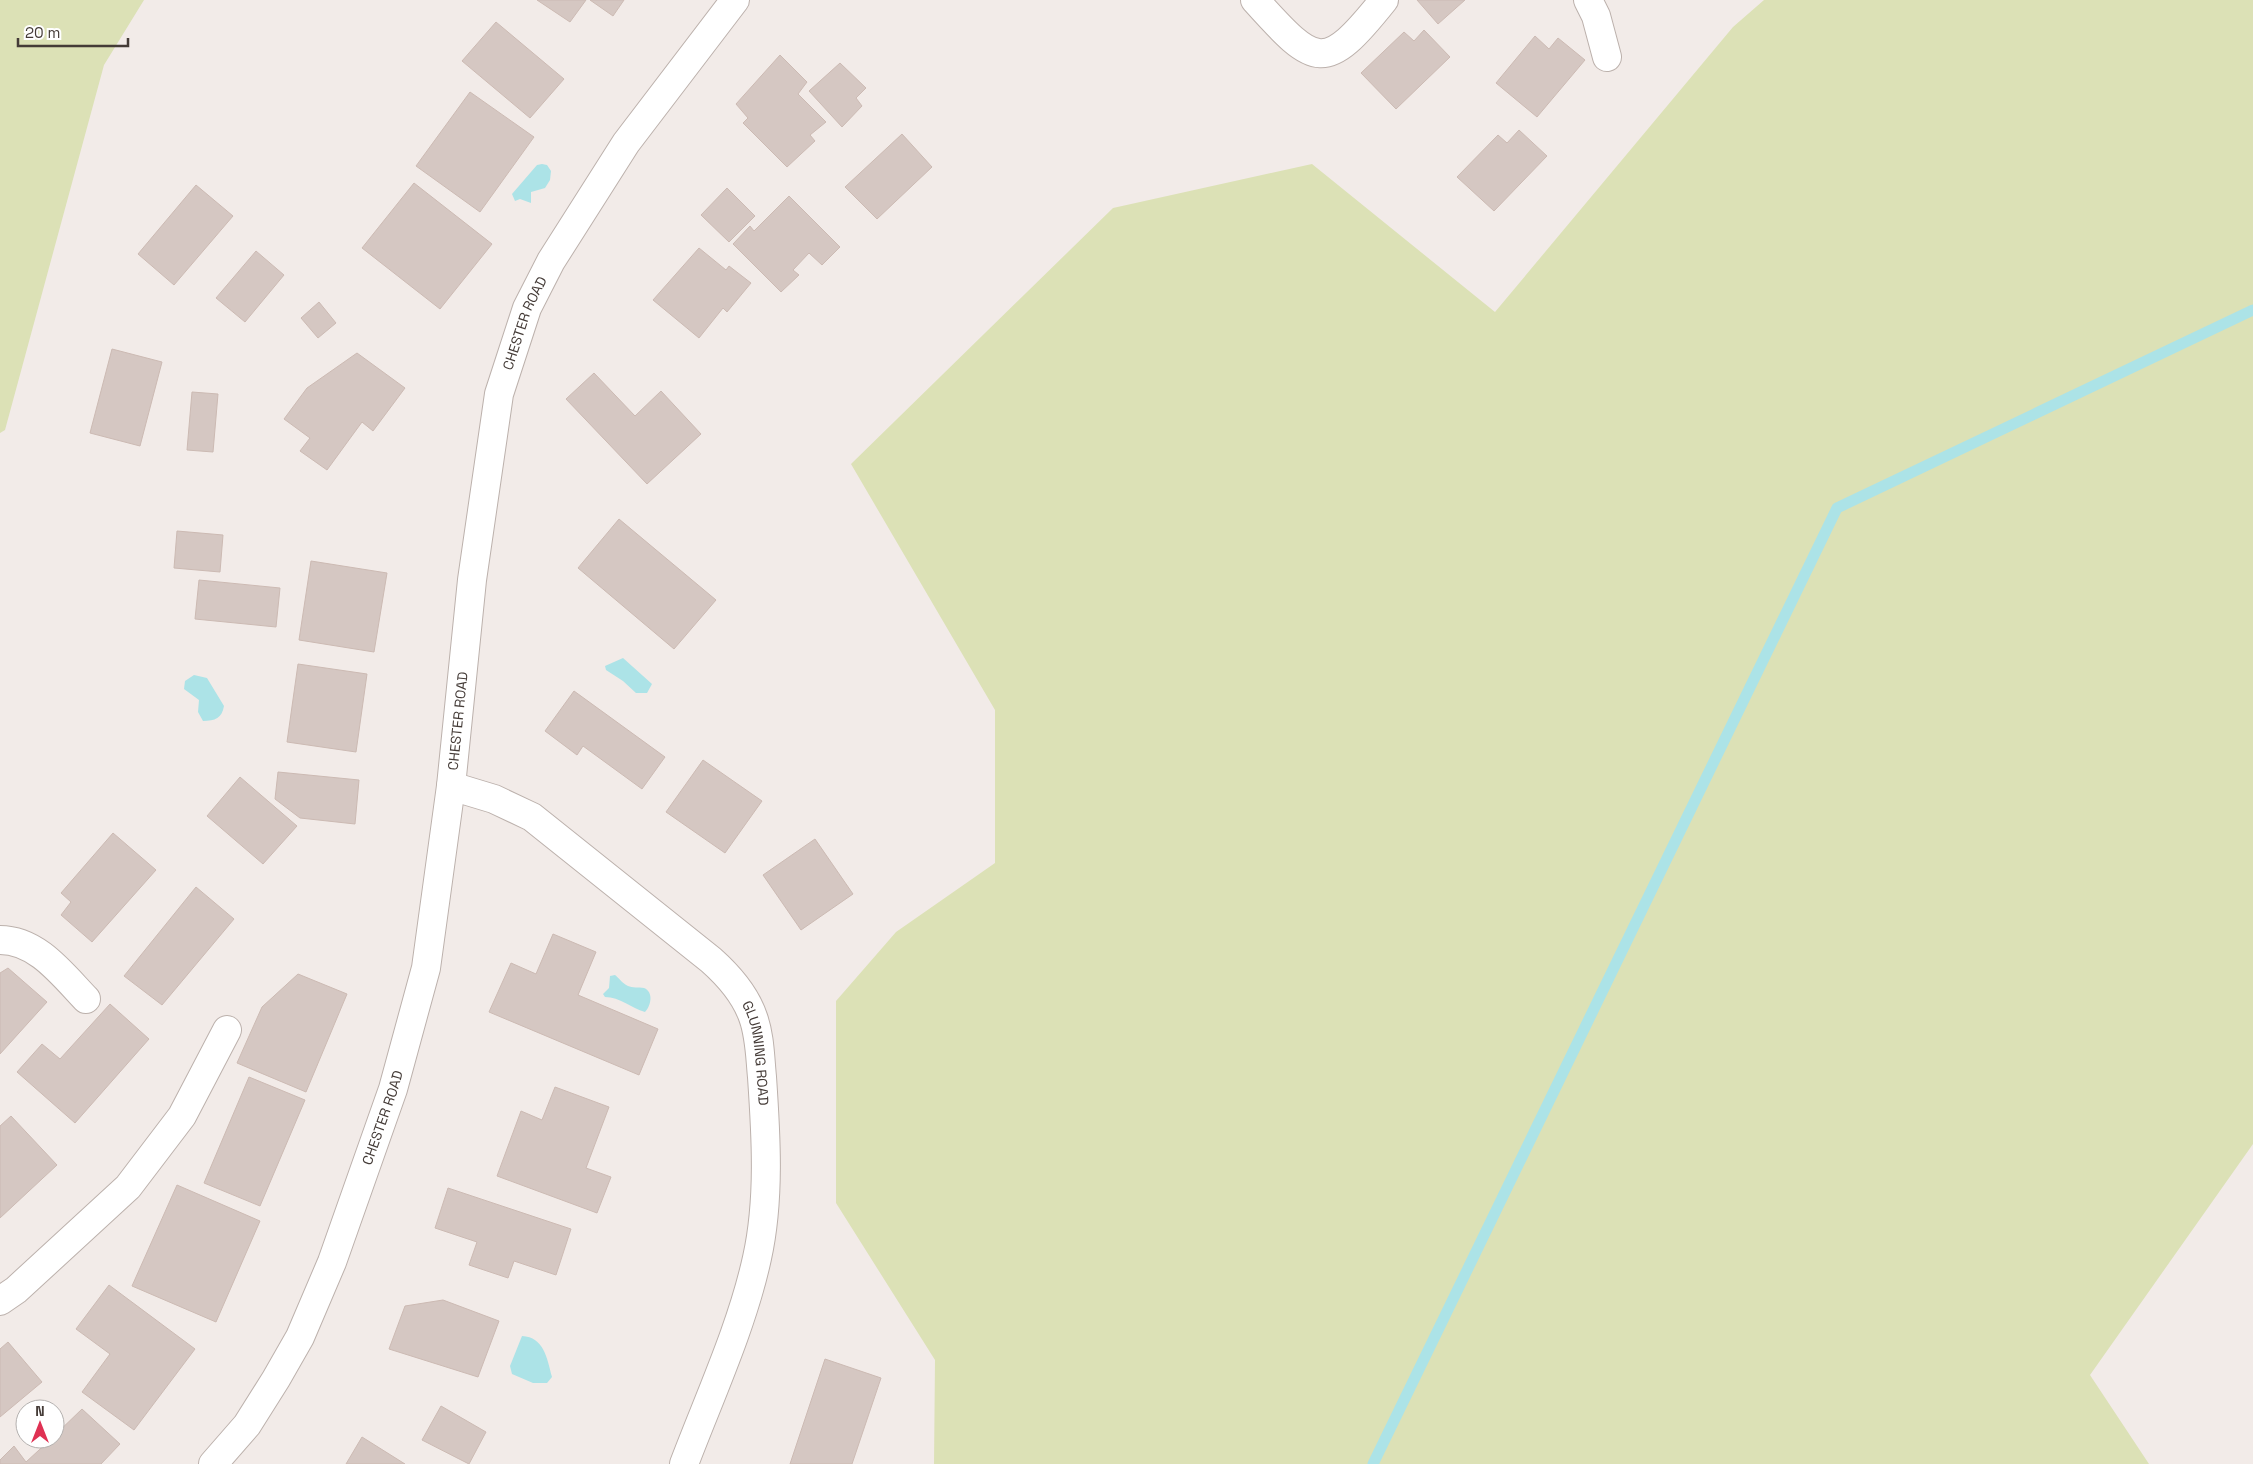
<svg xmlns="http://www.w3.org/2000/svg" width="2253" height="1464" viewBox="0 0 2253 1464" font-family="'Space Grotesk',sans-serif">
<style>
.green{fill:#dce1b6}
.water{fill:#ace3e7}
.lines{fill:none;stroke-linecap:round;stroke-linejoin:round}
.stream{stroke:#ace3e7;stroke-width:11}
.building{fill:#d5c7c2;stroke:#ccbab3}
.minor-casing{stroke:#bcb1ac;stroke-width:30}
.minor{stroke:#fff;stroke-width:28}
.labels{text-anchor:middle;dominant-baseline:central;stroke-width:4;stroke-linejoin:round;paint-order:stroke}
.street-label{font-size:14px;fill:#443b37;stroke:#fff}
</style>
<rect width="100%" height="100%" fill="#f2ebe8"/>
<g class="green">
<polygon points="0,0 144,0 104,65 5,430 0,433"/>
<polygon points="1764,0 2253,0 2253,1144 2090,1375 2149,1464 934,1464 935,1360 836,1203 836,1001 896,932 995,863 995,710 851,464 1113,208 1312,164 1495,312 1733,27"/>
</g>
<g class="water">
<polygon points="542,164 547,165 551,171 550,180 545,188 531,192 531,203 520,199 515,201 512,194 537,165"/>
<polygon points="623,658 652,684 647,693 636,693 623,681 606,670 605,666"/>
<path d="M194,675l13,3 17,28c-2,12 -9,15 -21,15l-5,-9 1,-12 -15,-11 1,-8z"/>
<path d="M615,975c4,3 8,9 13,11 4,2 11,1 16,2 10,4 7,18 1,24 -14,-4 -25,-15 -40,-15l-2,-3 6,-6 1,-12z"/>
<path d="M522,1336c22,1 25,22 30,41l-5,6h-14l-21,-9 -2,-8z"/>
</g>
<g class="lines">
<polyline class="stream" points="1373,1464 1837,508 2253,310"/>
</g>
<g class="building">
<polygon points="537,0 586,0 570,22"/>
<polygon points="590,0 624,0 613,16"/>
<polygon points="1417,0 1465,0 1438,24"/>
<polygon points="496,22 564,79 530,118 462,61"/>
<polygon points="1424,30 1450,57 1396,109 1361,73 1404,32 1414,41"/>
<polygon points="1535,36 1549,49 1558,38 1585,60 1537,117 1496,83"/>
<polygon points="780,55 807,82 798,94 826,122 810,135 815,141 787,167 743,123 748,118 736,104"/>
<polygon points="840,63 866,88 856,98 862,106 842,127 809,91"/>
<polygon points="470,92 534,137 480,212 416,166"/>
<polygon points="1519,130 1547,156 1494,211 1457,177 1498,135 1507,143"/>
<polygon points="902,134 932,167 877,219 845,187"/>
<polygon points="414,183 492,244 440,309 362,248"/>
<polygon points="196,185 233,216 174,285 138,254"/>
<polygon points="727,188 755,216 729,242 701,215"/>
<polygon points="789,196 840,247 822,265 809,253 793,270 799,275 781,292 733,244 750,226 754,231"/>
<polygon points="699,248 726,270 729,266 751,283 727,312 723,308 699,338 653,300"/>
<polygon points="256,251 284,275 245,322 216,298"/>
<polygon points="319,302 336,323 318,338 301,318"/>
<polygon points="112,349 162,362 140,446 90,433"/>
<polygon points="357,353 405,388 373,431 362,422 327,470 300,451 310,438 284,419 307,388"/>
<polygon points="594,373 635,416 661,391 701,434 647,484 566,399"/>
<polygon points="192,392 218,394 213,452 187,450"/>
<polygon points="619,519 716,600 674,649 578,568"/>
<polygon points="177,531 223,535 220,572 174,568"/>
<polygon points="311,561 387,573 374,652 299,640"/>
<polygon points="199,580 280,588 276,627 195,619"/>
<polygon points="298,664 367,674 356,752 287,742"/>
<polygon points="574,691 665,757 642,789 583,746 577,755 545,731"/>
<polygon points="703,760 762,801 725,853 666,812"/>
<polygon points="278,772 359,780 355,824 300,818 275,799"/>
<polygon points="240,777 297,826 263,864 207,816"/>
<polygon points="113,833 156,870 92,942 61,915 71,902 61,893"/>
<polygon points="815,839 853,894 801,930 763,875"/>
<polygon points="196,887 234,919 162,1005 124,976"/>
<polygon points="553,934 596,952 578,995 658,1029 639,1075 489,1012 511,963 536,974"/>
<polygon points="8,968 47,1002 0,1054 0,973"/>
<polygon points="298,974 347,994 306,1092 237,1063 262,1007"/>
<polygon points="110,1004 149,1039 75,1123 17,1072 42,1044 60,1059"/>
<polygon points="249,1077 305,1100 260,1206 204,1183"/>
<polygon points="555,1087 609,1107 586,1168 611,1177 597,1213 497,1176 521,1111 542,1120"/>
<polygon points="11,1116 57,1165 0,1218 0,1126"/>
<polygon points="177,1185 260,1221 216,1322 132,1286"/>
<polygon points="448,1188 571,1229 556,1275 514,1261 508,1278 469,1265 477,1242 435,1228"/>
<polygon points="109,1285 195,1349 134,1430 82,1392 110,1354 76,1329"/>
<polygon points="443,1300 499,1321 478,1377 389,1349 405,1306"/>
<polygon points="8,1342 42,1382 0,1417 0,1349"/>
<polygon points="825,1359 881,1378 852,1464 790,1464"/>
<polygon points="441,1406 486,1432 469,1464 422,1440"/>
<polygon points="82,1409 120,1444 101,1464 0,1464 0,1460 14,1446 26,1462 51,1439 55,1439 55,1435"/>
<polygon points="362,1437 405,1464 346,1464"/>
</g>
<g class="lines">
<g class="minor-casing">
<g id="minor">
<path d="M1255,0c61,68 70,74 129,0"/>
<polyline points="1588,0 1596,16 1607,57"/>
<path id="s1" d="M451,786l43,13 38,18 179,143c18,16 34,34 42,57 7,19 7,40 9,60 4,58 8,123 -5,181 -15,69 -48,140 -73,206"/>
<path d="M0,940c37,0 62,34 86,59"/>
<polyline points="0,1301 16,1290 128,1187 182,1116 227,1030"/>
<path id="s2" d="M213,1464l34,-39 29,-46 24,-42 32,-75 61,-173 33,-121 25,-182 21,-206 27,-186 28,-86 24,-47 75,-118 109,-143"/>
</g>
</g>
<use href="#minor" class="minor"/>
</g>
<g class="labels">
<g class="street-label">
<text stroke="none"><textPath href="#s2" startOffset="1199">CHESTER ROAD</textPath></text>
<text stroke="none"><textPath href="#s2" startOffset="794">CHESTER ROAD</textPath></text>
<text stroke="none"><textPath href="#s1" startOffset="424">GLUNNING ROAD</textPath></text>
<text stroke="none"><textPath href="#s2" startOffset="389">CHESTER ROAD</textPath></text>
</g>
</g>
<g transform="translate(40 1424)"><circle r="24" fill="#ffffff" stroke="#b4b1af"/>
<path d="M0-4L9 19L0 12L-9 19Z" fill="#df3153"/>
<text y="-8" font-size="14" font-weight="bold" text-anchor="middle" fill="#443b37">N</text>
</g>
<path d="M18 38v8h110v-8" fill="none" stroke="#443b37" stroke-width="2.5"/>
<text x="25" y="38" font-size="15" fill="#443b37" stroke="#ffffff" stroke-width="4" paint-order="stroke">20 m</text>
</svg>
